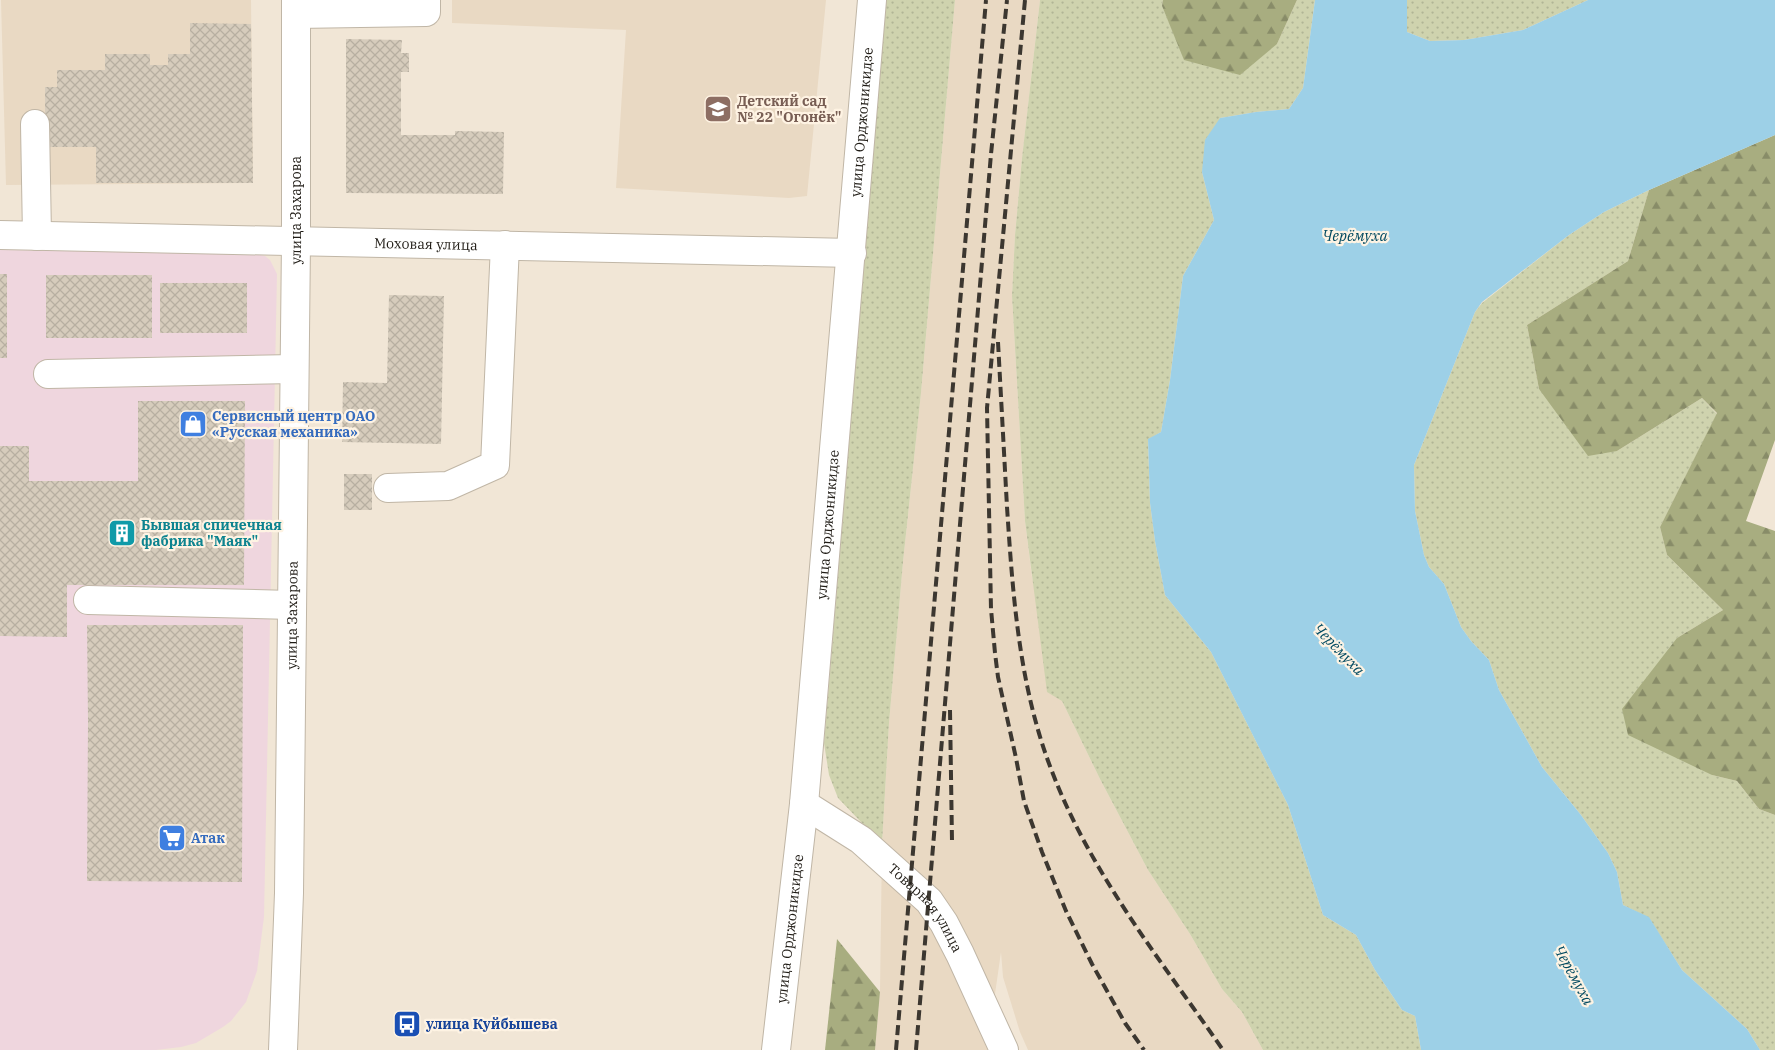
<svg xmlns="http://www.w3.org/2000/svg" width="1775" height="1050" viewBox="0 0 1775 1050" font-family="'IBM Plex Serif',serif">
<style>
.commercial{fill:#efd6de}
.built{fill:#e9d9c3}
.grass{fill:url(#grass-dots)}
.forest{fill:url(#forest-firs)}
.water{fill:#9dd0e7}
.building{fill:url(#building-cross-hatch)}
.lines{fill:none;stroke-linecap:round;stroke-linejoin:round}
.minor-casing{stroke:#c0b6a6;stroke-width:30}
.minor{stroke:#fff;stroke-width:28}
.rail{stroke:#3c3730;stroke-width:4;stroke-dasharray:10 5;stroke-linecap:butt}
.labels{text-anchor:middle;dominant-baseline:central;stroke-width:4.5;stroke-linejoin:round;paint-order:stroke}
.education-label{font-size:14px;font-weight:bold;fill:#785e54;stroke:#fef3e3;text-anchor:start}
.street-label{font-size:14px;fill:#201c16;stroke:#fef3e3}
.shop-label{font-size:14px;font-weight:bold;fill:#366cbe;stroke:#fef3e3;text-anchor:start}
.culture-label{font-size:14px;font-weight:bold;fill:#0d838f;stroke:#fef3e3;text-anchor:start}
.transit-label{font-size:14px;font-weight:bold;fill:#164399;stroke:#fef3e3;text-anchor:start}
.water-label{font-size:15px;font-style:italic;fill:#004960;stroke:#fef3e3}
</style>
<defs>
<pattern id="grass-dots" width="8" height="8" patternUnits="userSpaceOnUse" patternTransform="scale(1.25)"><rect width="8" height="8" fill="#cfd3ae"/><path d="M2 2h.1M6 6h.1" fill="none" stroke="#b1b595" stroke-width="1.8" stroke-linecap="round"/></pattern>
<pattern id="forest-firs" width="22" height="20" patternUnits="userSpaceOnUse" patternTransform="scale(1.25)"><rect width="22" height="20" fill="#a8ad80"/><path d="M5 1l3.5 6h-7zM16 11l3.5 6h-7z" fill="#888c68"/></pattern>
<pattern id="building-cross-hatch" width="8" height="8" patternUnits="userSpaceOnUse" patternTransform="scale(1.25)"><rect width="8" height="8" fill="#d6ccbc"/><path d="M0 0l8 8M0 8l8-8" fill="none" stroke="#b7afa1"/></pattern>
</defs>
<rect width="100%" height="100%" fill="#f1e6d6"/>
<polygon class="commercial" points="0,250 251,253 265,256 270,260 277,274 264,917 257,971 246,1002 231,1021 223,1027 196,1043 181,1047 156,1050 0,1050"/>
<g class="built">
<polygon points="1,0 251,0 253,183 6,185"/>
<polygon points="452,0 826,0 807,196 789,198 616,188 626,30 452,23"/>
<polygon points="955,0 1040,0 1022,158 1015,235 1012,296 1025,521 1032,577 1062,701 1100,779 1148,870 1190,934 1222,989 1242,1012 1263,1050 1028,1050 1020,1032 1003,977 1001,952 987,1050 875,1050 880,992 882,844 889,723 903,562 921,393"/>
</g>
<g class="grass">
<polygon points="886,0 955,0 921,393 903,562 889,723 882,844 838,798 829,775 824,743"/>
<polygon points="1040,0 1163,0 1162,6 1185,59 1277,44 1297,0 1315,0 1303,88 1289,109 1256,112 1220,118 1202,172 1214,220 1183,276 1170,380 1161,432 1148,440 1150,503 1155,541 1165,595 1211,652 1288,805 1323,915 1356,935 1375,970 1402,1010 1415,1016 1421,1050 1263,1050 1242,1012 1222,989 1190,934 1148,870 1100,779 1062,701 1047,692 1025,521 1012,296 1015,235 1022,158"/>
<polygon points="1407,0 1588,0 1523,30 1464,40 1430,41 1407,32"/>
<polygon points="1649,190 1628,261 1527,325 1539,389 1617,451 1702,398 1717,414 1660,527 1667,555 1723,610 1677,638 1712,775 1737,781 1759,809 1775,815 1775,1050 1760,1050 1747,1029 1682,970 1649,918 1623,905 1617,872 1608,853 1581,815 1542,767 1499,690 1489,660 1471,641 1461,627 1444,584 1429,567 1424,555 1415,511 1414,465 1475,312 1482,303 1569,235 1604,212"/>
</g>
<g class="forest">
<polygon points="1163,0 1297,0 1277,44 1240,75 1184,60 1162,6"/>
<polygon points="1775,135 1775,440 1746,521 1775,531 1775,815 1759,809 1737,781 1712,775 1628,735 1622,709 1677,638 1723,610 1667,555 1660,527 1717,413 1702,398 1617,451 1588,456 1539,389 1527,325 1628,261 1649,190"/>
<polygon points="837,939 880,992 875,1050 825,1050"/>
</g>
<polygon class="water" points="1315,0 1407,0 1407,32 1430,41 1464,40 1523,30 1588,0 1775,0 1775,135 1649,190 1604,212 1569,235 1482,302 1475,312 1414,465 1415,511 1424,555 1429,567 1444,584 1461,627 1471,641 1489,660 1499,690 1542,767 1581,815 1608,853 1617,872 1623,905 1649,917 1682,970 1747,1029 1760,1050 1421,1050 1415,1016 1402,1010 1375,970 1356,935 1323,915 1288,805 1211,652 1165,595 1155,541 1150,503 1148,439 1161,432 1170,380 1183,276 1214,220 1202,172 1205,140 1220,118 1256,112 1289,109 1303,88"/>
<g class="building">
<polygon points="190,23 251,24 253,183 96,183 96,147 45,147 45,87 57,87 57,70 105,70 105,54 150,54 150,65 168,65 168,54 190,54"/>
<polygon points="346,39 402,40 401,53 409,53 409,72 401,72 401,135 455,135 455,131 504,132 503,194 346,193"/>
<rect x="0" y="274" width="7" height="84"/>
<rect x="46" y="275" width="106" height="63"/>
<rect x="160" y="283" width="87" height="50"/>
<polygon points="389,295 444,296 441,444 342,442 343,382 387,383"/>
<polygon points="138,401 245,401 244,585 67,585 67,637 0,636 0,446 29,446 29,481 138,481"/>
<rect x="344" y="474" width="28" height="36"/>
<polygon points="87,625 243,625 242,882 87,881 88,721"/>
</g>
<g class="lines">
<g class="minor-casing">
<g id="minor">
<polyline points="296,14 426,12 426,0"/>
<polyline points="35,124 37,236"/>
<path id="s1" d="M0,235l852,18"/>
<polyline points="48,374 294,369"/>
<polyline points="388,488 448,486 495,465 505,245"/>
<polyline points="88,600 292,605"/>
<path id="s2" d="M804,804l57,36 68,61 15,22 16,31 44,96"/>
<path id="s3" d="M283,1050l6,-157 7,-652v-241"/>
<path id="s4" d="M776,1050l28,-246 68,-804"/>
</g>
</g>
<use href="#minor" class="minor"/>
<g class="rail">
<polyline points="1025,0 987,408 991,609 995,653 998,677 1016,758 1024,801 1042,852 1066,911 1092,964 1125,1023 1144,1050"/>
<path d="M998,342c3,55 6,110 9,165 6,90 12,181 46,267 39,101 109,188 170,276"/>
<polyline points="950,710 952,841"/>
<polyline points="896,1050 986,0"/>
<polyline points="916,1050 991,154 1007,0"/>
</g>
</g>
<defs>
<g id="school-square" transform="scale(1.4375)"><rect x="-9" y="-9" width="18" height="18" rx="4" fill="#8d6e63" stroke="#fef3e3"/><path d="M0-5L7-2L0 1L-7-2ZM-4 1L0 2.5L4 1V4Q0 6-4 4Z" fill="#fff"/></g>
<g id="shop-square" transform="scale(1.4375)"><rect x="-9" y="-9" width="18" height="18" rx="4" fill="#3f7fe0" stroke="#fef3e3"/><path d="M-5-2.5h2.3a2.7 3.5 0 0 1 5.4 0H5L5.5 6h-11ZM-1.5-2.5h3a1.5 2.3 0 0 0-3 0Z" fill="#fff"/></g>
<g id="building-square" transform="scale(1.4375)"><rect x="-9" y="-9" width="18" height="18" rx="4" fill="#0f9aa8" stroke="#fef3e3"/><path d="M-4-6H4V6H1V3H-1V6H-4ZM-2.5-4.3h1.7v1.8h-1.7ZM.8-4.3h1.7v1.8H.8ZM-2.5-1h1.7V.8h-1.7ZM.8-1h1.7V.8H.8Z" fill="#fff"/></g>
<g id="supermarket-square" transform="scale(1.4375)"><rect x="-9" y="-9" width="18" height="18" rx="4" fill="#3f7fe0" stroke="#fef3e3"/><path d="M-6-5.5h2.5l.6 2H6L4.5 2H-2.5L-4.4-4H-6ZM-1.5 3.2a1.3 1.3 0 1 0 .1 0ZM3 3.2a1.3 1.3 0 1 0 .1 0Z" fill="#fff"/></g>
<g id="bus-square" transform="scale(1.4375)"><rect x="-9" y="-9" width="18" height="18" rx="4" fill="#1a4fb4" stroke="#fef3e3"/><path d="M-5-6H5V4H4V6H2V4H-2V6H-4V4H-5ZM-3.5-4V0h7V-4ZM-3.5 1.2v1.5H-2V1.2ZM2 1.2v1.5H3.5V1.2Z" fill="#fff"/></g>
</defs>
<g fill-rule="evenodd">
<use href="#school-square" x="718" y="109"/>
<use href="#shop-square" x="193" y="424"/>
<use href="#building-square" x="122" y="533"/>
<use href="#supermarket-square" x="172" y="838"/>
<use href="#bus-square" x="407" y="1024"/>
</g>
<g class="labels">
<g class="education-label">
<text x="737" y="101">Детский сад<tspan x="737" dy="16">№ 22 "Огонёк"</tspan></text>
</g>
<g class="street-label">
<text stroke="none"><textPath href="#s4" startOffset="932">улица Орджоникидзе</textPath></text>
<text stroke="none"><textPath href="#s3" startOffset="840">улица Захарова</textPath></text>
<text stroke="none"><textPath href="#s1" startOffset="426">Моховая улица</textPath></text>
<text stroke="none"><textPath href="#s4" startOffset="528">улица Орджоникидзе</textPath></text>
<text stroke="none"><textPath href="#s3" startOffset="435">улица Захарова</textPath></text>
<text stroke="none"><textPath href="#s2" startOffset="162">Товарная улица</textPath></text>
<text stroke="none"><textPath href="#s4" startOffset="122">улица Орджоникидзе</textPath></text>
</g>
<g class="shop-label">
<text x="212" y="416">Сервисный центр ОАО<tspan x="212" dy="16">«Русская механика»</tspan></text>
<text x="191" y="838">Атак</text>
</g>
<g class="culture-label">
<text x="141" y="525">Бывшая спичечная<tspan x="141" dy="16">фабрика "Маяк"</tspan></text>
</g>
<g class="transit-label">
<text x="426" y="1024">улица Куйбышева</text>
</g>
<g class="water-label">
<text x="1355" y="235">Черёмуха</text>
<text transform="translate(1339 649) rotate(46)">Черёмуха</text>
<text transform="translate(1574 975) rotate(61)">Черёмуха</text>
</g>
</g>
</svg>
